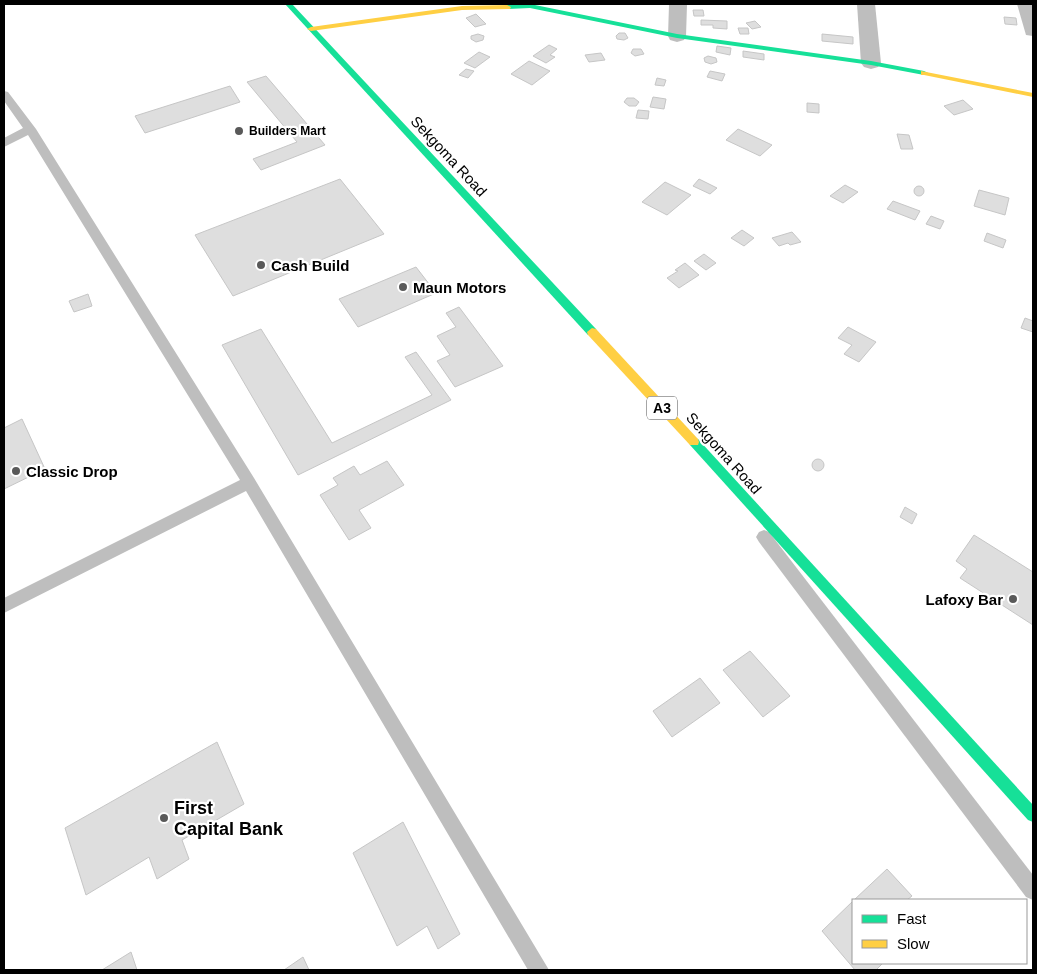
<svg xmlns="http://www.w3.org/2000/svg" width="1037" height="974" viewBox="0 0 1037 974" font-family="Arial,sans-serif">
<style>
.building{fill:#dedede;stroke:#c6c6c6}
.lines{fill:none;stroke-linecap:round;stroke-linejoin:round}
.lane{fill:#bebebe;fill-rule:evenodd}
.street{fill:#bebebe;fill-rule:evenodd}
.fast{fill:#16e098;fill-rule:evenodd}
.slow{fill:#ffcf43;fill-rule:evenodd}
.poi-dot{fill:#595959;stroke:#fff;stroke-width:2}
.labels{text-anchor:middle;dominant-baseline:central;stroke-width:4.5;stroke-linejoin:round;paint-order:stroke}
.far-poi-label{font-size:12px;font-weight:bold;fill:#000;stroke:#fff;text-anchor:start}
.shield{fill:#fff;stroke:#4c4c4c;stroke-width:1}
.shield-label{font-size:14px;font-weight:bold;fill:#000}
.street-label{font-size:15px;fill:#000;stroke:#fff}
.poi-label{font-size:15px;font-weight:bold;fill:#000;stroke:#fff;text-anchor:start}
.near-poi-label{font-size:18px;font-weight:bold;fill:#000;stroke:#fff;text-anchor:start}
</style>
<rect width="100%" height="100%" fill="#fff"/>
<g class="building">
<polygon points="693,10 703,10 704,16 694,16"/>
<polygon points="476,14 486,24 475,27 466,18"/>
<polygon points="1004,17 1016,18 1017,25 1005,24"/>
<polygon points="701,20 727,21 727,29 713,28 713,25 701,25"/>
<polygon points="755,21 761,27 752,29 746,23"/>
<polygon points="738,28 748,28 749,34 740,34"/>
<polygon points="619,33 625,33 628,38 624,40 617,39 616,36"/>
<polygon points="478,34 484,36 483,40 476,42 471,39 471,36"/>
<polygon points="822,34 853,37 853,44 822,41"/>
<polygon points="549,45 557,49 550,55 555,57 546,63 533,56"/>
<polygon points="717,46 731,48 730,55 716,52"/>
<polygon points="633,49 641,49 644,54 635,56 631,53"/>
<polygon points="743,51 764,54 764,60 743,57"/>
<polygon points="479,52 490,57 475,68 464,63"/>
<polygon points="601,53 605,60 589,62 585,55"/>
<polygon points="708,56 716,58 717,62 711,64 705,62 704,58"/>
<polygon points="529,61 550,71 532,85 511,74"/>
<polygon points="466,69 474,71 468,78 459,75"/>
<polygon points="710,71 725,74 722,81 707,77"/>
<polygon points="266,76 325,145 261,170 253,159 297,142 247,82"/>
<polygon points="657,78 666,80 664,86 655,85"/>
<polygon points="230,86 240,102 145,133 135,116"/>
<polygon points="653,97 666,99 664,109 650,107"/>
<polygon points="627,98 634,98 639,102 636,106 629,106 624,102"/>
<polygon points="963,100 973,109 954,115 944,106"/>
<polygon points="807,103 819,104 819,113 807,112"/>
<polygon points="638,110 649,111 648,119 636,118"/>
<polygon points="738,129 772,145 760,156 726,140"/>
<polygon points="897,134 909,135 913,149 901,149"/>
<polygon points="340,179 384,234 233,296 195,235"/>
<polygon points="699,179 717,188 710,194 693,186"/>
<polygon points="665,182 691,195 667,215 642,202"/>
<polygon points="845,185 858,192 843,203 830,196"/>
<circle cx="919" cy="191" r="5"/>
<polygon points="979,190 1009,198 1005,215 974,206"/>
<polygon points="893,201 920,211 915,220 887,209"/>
<polygon points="931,216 944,221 940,229 926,224"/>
<polygon points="742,230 754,238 744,246 731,238"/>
<polygon points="792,232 801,242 790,245 788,243 779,246 772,238"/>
<polygon points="987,233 1006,240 1003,248 984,241"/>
<polygon points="704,254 716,263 706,270 694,261"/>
<polygon points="685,263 699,275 679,288 667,278 678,271 675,270"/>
<polygon points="416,267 436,293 358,327 339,299"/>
<polygon points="88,294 92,306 74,312 69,301"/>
<polygon points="459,307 503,366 455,387 437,361 450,355 437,336 456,327 446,313"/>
<polygon points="1025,318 1033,321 1033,332 1021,328"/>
<polygon points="848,327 876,342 859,362 844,354 852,345 838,338"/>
<polygon points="261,329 332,443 432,395 405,357 416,352 451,400 298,475 222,345"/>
<polygon points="22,419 45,469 4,489 4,428"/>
<circle cx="818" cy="465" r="6"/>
<polygon points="387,461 404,485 359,510 371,528 349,540 320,495 338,485 333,478 354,466 360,475"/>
<polygon points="905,507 917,514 912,524 900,517"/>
<polygon points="974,535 1033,572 1033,625 960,578 967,569 956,561"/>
<polygon points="750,651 790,696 763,717 723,670"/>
<polygon points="700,678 720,703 672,737 653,711"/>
<polygon points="217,742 244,804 182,840 189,859 157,879 149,857 86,895 65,828"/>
<polygon points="403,822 460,934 438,949 427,926 397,946 353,853"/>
<polygon points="887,869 912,896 907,900 854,900"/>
<polygon points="853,901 853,963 883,963 876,970 855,970 822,931"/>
<polygon points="131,952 137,970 102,970"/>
<polygon points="303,957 309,970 284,970"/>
</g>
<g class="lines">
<g class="lane">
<polygon points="4,91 8,92 36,129 254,478 549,970 528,970 246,491 4,613 4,598 240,480 28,135 4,147 4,138 23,128 4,101"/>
<polygon points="764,530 769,532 1033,875 1033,900 1026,897 759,542 756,537 759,532"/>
</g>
<g class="street">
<polygon points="669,4 687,4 686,36 684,40 677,42 670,40 668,36"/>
<polygon points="857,4 875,4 881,63 878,67 871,69 864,67 861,63"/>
<polygon points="1017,4 1033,4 1033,36 1026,35"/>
</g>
<g class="fast">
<polygon points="285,4 292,4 596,329 597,332 596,335 588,335"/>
<polygon points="530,4 677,34 871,61 924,71 928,73 924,75 871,65 677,38 530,8 507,9 503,7 507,5"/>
<polygon points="694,438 698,439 1033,805 1033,822 1028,820 690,445 689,442 690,439"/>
</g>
<g class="slow">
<polygon points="507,5 511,7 510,9 462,10 311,31 307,29 311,27 462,6"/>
<polygon points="921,71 1033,93 1033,97 924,75 921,75"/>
<polygon points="592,328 596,329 698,439 699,442 698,445 690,445 588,335 587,332"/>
</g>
</g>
<g class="poi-dot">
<circle cx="239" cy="131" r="5"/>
<circle cx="261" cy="265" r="5"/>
<circle cx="403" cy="287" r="5"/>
<circle cx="16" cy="471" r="5"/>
<circle cx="1013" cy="599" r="5"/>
<circle cx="164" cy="818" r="5"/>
</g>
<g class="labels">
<g class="far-poi-label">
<text x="249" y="131">Builders Mart</text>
</g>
<rect class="shield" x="647" y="396.5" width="30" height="23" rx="4"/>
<g class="shield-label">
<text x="662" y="408">A3</text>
</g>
<g class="street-label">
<text transform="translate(449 156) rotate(47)">Sekgoma Road</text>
<text transform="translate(724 453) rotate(48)">Sekgoma Road</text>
</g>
<g class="poi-label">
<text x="271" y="265">Cash Build</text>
<text x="413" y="287">Maun Motors</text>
<text x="26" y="471">Classic Drop</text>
<text x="1003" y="599" text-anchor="end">Lafoxy Bar</text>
</g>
<g class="near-poi-label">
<text x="174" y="808">First<tspan x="174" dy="21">Capital Bank</tspan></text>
</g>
</g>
<rect width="1037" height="974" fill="none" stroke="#000000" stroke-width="10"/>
<rect x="852" y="899" width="175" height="65" fill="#ffffff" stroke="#999999"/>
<rect x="862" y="915" width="25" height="8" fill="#16e098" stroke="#999999"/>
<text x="897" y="924" font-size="15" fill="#000000">Fast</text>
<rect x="862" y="940" width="25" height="8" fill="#ffcf43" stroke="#999999"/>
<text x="897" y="949" font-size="15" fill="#000000">Slow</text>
</svg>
